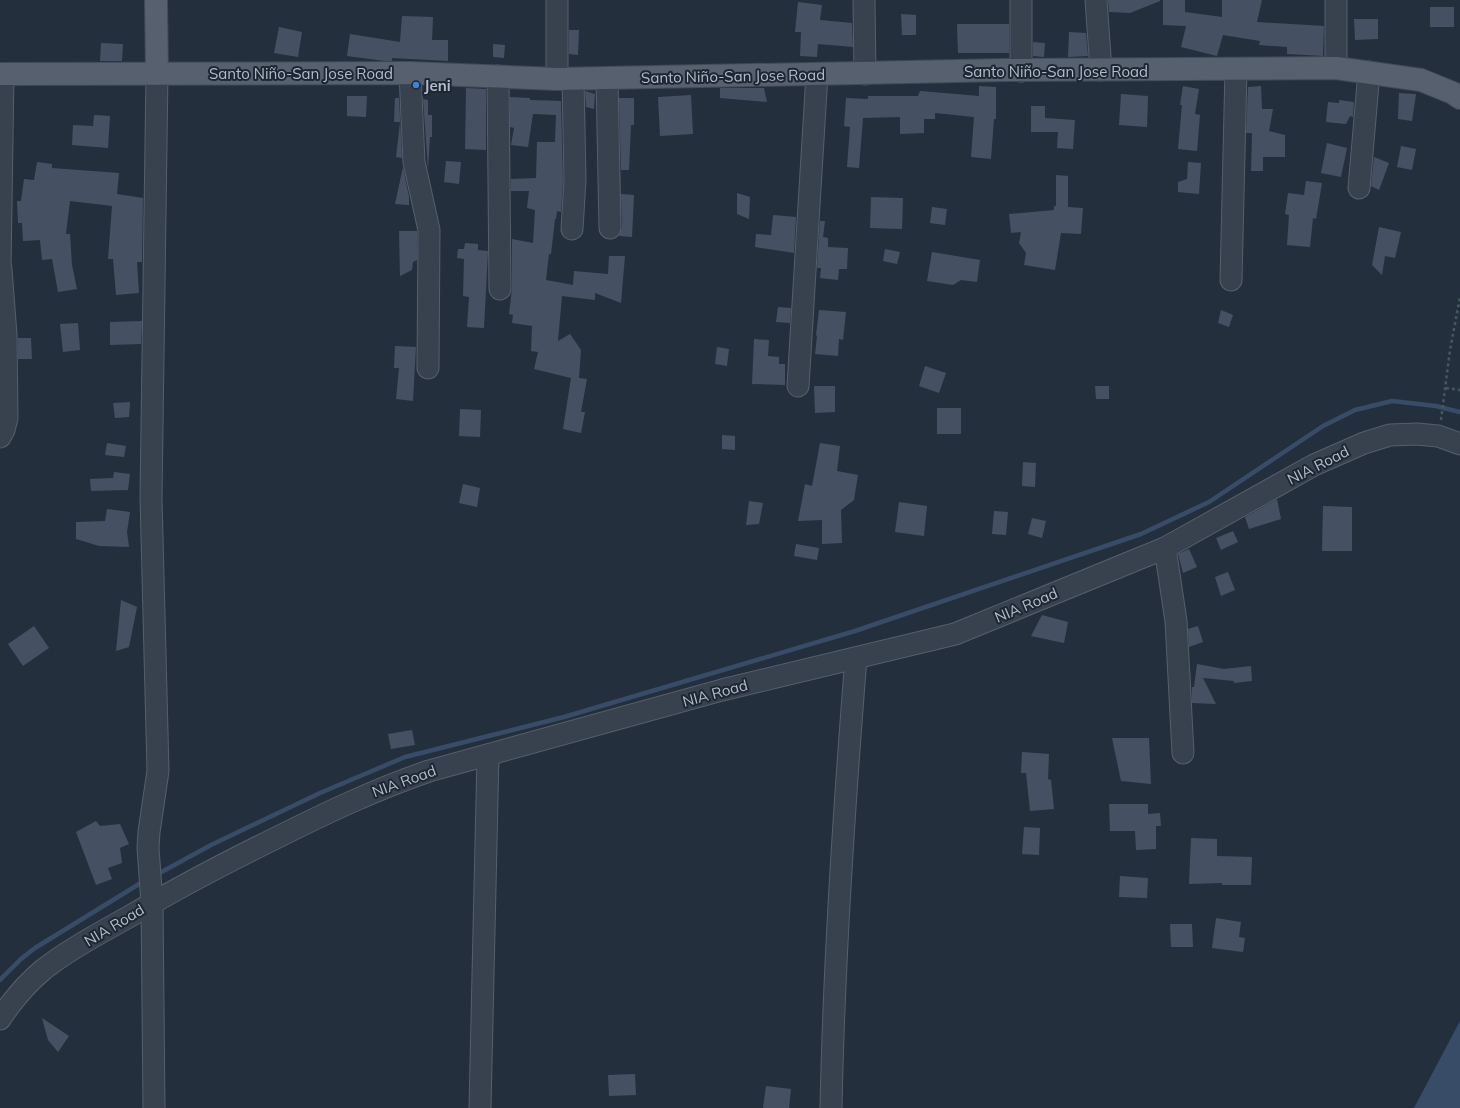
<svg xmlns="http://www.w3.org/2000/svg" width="1460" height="1108" viewBox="0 0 1460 1108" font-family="Mulish,sans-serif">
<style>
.water{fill:#394c67}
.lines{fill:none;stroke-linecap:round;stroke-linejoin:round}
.stream{stroke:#394c67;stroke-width:4.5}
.building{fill:#455162}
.minor-casing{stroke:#565f6c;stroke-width:23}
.major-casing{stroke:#414a57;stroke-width:24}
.path{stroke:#44595c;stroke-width:2.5;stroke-dasharray:3 3;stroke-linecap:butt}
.minor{stroke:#38414e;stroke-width:21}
.major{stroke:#56606e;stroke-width:22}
.shop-dot{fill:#3f7fe0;stroke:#1d2633;stroke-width:1.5}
.labels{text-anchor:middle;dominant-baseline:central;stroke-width:4;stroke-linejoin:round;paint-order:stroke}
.street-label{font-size:15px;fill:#b4bcc9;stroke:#1d2633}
.poi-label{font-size:15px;font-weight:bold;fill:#b4bcc9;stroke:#1d2633;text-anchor:start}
</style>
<rect width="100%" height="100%" fill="#242f3e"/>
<polygon class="water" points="1460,1021 1460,1108 1414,1108"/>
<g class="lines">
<g class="stream">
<polyline points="156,875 211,845 320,793 405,757 564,717 855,631 1141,534 1209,502 1323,426 1355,410 1392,401 1436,406 1460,412"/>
<polyline points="0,980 21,959 35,948 144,881"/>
</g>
</g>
<g class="building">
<polygon points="1108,0 1160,0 1160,1 1130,13 1109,12"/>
<polygon points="1163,0 1185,0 1185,12 1222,17 1222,0 1262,0 1257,22 1324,26 1323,56 1287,54 1287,47 1259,45 1260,41 1223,35 1217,56 1181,47 1186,26 1163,25"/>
<polygon points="798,2 822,5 820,20 852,23 853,47 818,44 817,57 800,56 801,32 795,32"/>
<rect x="1430" y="7" width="24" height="20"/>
<polygon points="901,14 916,15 916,35 902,35"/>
<polygon points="402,16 433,17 432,40 448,40 448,61 392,58 392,61 385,61 347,56 350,34 400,42"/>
<polygon points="1354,19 1378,19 1378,39 1355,40"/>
<polygon points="957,24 1009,24 1009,53 958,53"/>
<polygon points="279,27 302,32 298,57 274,53"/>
<polygon points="569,30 579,30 578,55 569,54"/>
<polygon points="1069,32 1086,33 1088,56 1068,57"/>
<polygon points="1033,42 1045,43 1044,57 1033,56"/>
<polygon points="101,43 123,44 122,61 100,61"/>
<polygon points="493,44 505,45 504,58 493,57"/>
<polygon points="979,86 996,87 996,119 994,119 991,159 971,157 974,117 935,113 935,119 924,119 924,133 900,134 900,117 863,118 859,168 847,167 850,127 844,126 846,98 868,99 868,96 918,96 920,91 979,96"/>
<polygon points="1183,86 1199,89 1195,114 1200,115 1197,151 1178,149 1182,105 1180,105"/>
<polygon points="1261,86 1262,109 1273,109 1269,131 1285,135 1285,157 1263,157 1263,171 1251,171 1252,133 1246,133 1248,87"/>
<polygon points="466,88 486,89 486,150 465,149"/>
<polygon points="720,88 764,88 767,102 720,98"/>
<polygon points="585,91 595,94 594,109 586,107"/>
<polygon points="1399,93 1416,94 1412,121 1398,119"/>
<polygon points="1121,94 1148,96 1147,127 1119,125"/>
<polygon points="691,95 693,134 660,136 658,97"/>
<polygon points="347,96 367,96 366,117 347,116"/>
<polygon points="510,97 530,98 530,100 561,101 563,180 561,212 557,211 556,219 555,219 551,254 549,254 546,280 573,285 574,271 608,274 609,256 625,256 621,303 595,293 595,300 562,296 558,341 570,334 581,350 579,378 587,379 581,412 585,412 581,433 563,429 571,378 534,369 538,352 531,351 532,326 512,323 513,315 509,314 512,289 512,239 533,243 535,210 527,208 529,191 511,191 511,179 536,178 537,142 555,142 556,115 533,114 528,147 511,145 514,128 510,127"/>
<polygon points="395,98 399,98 402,158 396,157 400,122 394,122"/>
<polygon points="619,98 634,98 634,125 631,125 629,170 621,170"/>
<polygon points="423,99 428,100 428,115 432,115 432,137 430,137 428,169"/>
<polygon points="1339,100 1354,102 1353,117 1350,116 1346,124 1326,122 1328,102 1339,103"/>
<polygon points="1031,106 1045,106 1045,118 1075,120 1073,149 1057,148 1058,132 1031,132"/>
<polygon points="94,115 110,116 108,148 72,145 73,125 93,126"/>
<polygon points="1327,143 1347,148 1341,177 1321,173"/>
<polygon points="1401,146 1416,149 1412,170 1397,167"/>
<polygon points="1374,157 1389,163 1379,190 1371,186"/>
<polygon points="446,161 461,162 459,184 444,182"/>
<polygon points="37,162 52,164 52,168 119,173 117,194 143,198 142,262 137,262 139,293 116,295 113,259 108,259 112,206 70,201 66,234 70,234 72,265 77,289 58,292 52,259 42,260 40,240 23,241 22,223 18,223 17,201 21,201 24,179 34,180"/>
<polygon points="1188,162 1201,163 1199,194 1178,192 1178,182 1187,179"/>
<polygon points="403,167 409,197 409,205 395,204"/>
<polygon points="1056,175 1068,176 1068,207 1083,208 1081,234 1061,233 1055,270 1024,265 1026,253 1019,243 1021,232 1011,233 1009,214 1054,210 1054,206 1056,206"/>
<polygon points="1306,181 1322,183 1316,219 1313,218 1310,247 1287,245 1289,215 1285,214 1288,193 1304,195"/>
<polygon points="737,193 750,197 749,219 737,214"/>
<polygon points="621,194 634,195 632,237 619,236 622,228"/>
<polygon points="871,197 903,198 902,229 870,228"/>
<polygon points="932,207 947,209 945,225 930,223"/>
<polygon points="773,215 796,217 794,253 755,247 756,234 771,235"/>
<polygon points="820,221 825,221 823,237 828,238 828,247 848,248 847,269 839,269 838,280 820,278 821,268 817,268"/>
<polygon points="1379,227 1401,232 1395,258 1385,256 1382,275 1372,265"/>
<polygon points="399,231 417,231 417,260 413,262 412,270 400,276"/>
<polygon points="465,243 478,244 478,250 488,251 484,328 467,327 469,297 463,296 464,259 457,258 458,249 464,249"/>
<polygon points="885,249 900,252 897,264 883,261"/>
<polygon points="932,252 980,260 977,282 961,280 953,285 927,281"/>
<polygon points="778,307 791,308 790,323 776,322"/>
<polygon points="819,310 846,312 843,340 839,339 838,356 815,354 817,336 816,335"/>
<polygon points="1221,310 1233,315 1229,327 1218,323"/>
<polygon points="142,321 141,344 110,345 110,322"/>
<polygon points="78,323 80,350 63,352 60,324"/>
<polygon points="18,338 31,338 32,359 18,359"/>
<polygon points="754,339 769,340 768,356 779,357 779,364 785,364 785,385 752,384"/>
<polygon points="395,346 416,347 413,401 396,399 399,368 394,368"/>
<polygon points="717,347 729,349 727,366 715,364"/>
<polygon points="925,366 946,373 939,393 919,386"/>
<polygon points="814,386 835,386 835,412 815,413"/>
<polygon points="1095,386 1109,386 1109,399 1096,399"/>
<polygon points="130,402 129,417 115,418 113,403"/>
<rect x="937" y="408" width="24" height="26"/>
<polygon points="460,409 481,410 480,437 459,436"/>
<polygon points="722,435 735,436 735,450 722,449"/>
<polygon points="107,443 126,446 124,457 105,455"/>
<polygon points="820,443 840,446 837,471 858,475 854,500 841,510 842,543 822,544 822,520 798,521 805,484 812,486"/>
<polygon points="1023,462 1036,463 1035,487 1022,486"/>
<polygon points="114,472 130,474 128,490 91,491 90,479 113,478"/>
<polygon points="463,484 480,488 477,507 459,503"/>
<polygon points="1277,499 1281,519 1249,529 1245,517"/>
<polygon points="749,501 763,503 759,524 746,525"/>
<polygon points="899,502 927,506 924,536 895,532"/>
<polygon points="1323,506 1352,507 1352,551 1322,551"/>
<polygon points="107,509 130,512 127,532 129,547 99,546 76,539 76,522 105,521"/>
<polygon points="994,511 1008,512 1006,535 992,534"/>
<polygon points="1032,518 1046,521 1042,538 1028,534"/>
<polygon points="1233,531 1238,542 1221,550 1216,538"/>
<polygon points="796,544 819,548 817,560 794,556"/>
<polygon points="1189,549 1197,567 1183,573 1178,554"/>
<polygon points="1228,572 1235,590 1221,596 1215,577"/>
<polygon points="121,600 137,607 129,647 116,651"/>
<polygon points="1042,615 1068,622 1064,643 1031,636"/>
<polygon points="34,626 49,648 23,666 8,644"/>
<polygon points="1198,626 1203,642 1189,647 1188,629"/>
<polygon points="1197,664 1224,669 1251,666 1252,681 1234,683 1234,681 1203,678 1216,704 1192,703 1192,687 1194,687"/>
<polygon points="412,730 415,745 391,749 388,734"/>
<polygon points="1112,738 1149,738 1151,784 1121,781"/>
<polygon points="1022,752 1049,754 1048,779 1051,780 1054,809 1030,811 1026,773 1021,773"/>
<polygon points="1109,804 1148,804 1148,814 1160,813 1161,826 1156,826 1156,849 1136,850 1135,831 1110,831"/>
<polygon points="96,821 100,826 120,824 129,844 120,848 122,863 108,868 112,879 96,885 76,832"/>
<polygon points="1024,827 1040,828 1039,855 1022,854"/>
<polygon points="1191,838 1217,839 1217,856 1252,857 1251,885 1222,885 1222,883 1189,884"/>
<polygon points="1120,876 1148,878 1147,898 1119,897"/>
<polygon points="1216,918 1241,922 1239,937 1245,938 1243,952 1212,948"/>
<polygon points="1170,924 1192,924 1193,947 1171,947"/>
<polygon points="42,1018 69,1036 58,1052 48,1040"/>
<polygon points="635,1074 636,1095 609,1096 608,1075"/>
<polygon points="766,1086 791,1089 789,1108 763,1108"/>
</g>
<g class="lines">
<g class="minor-casing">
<g id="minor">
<polyline points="557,0 557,79"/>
<polyline points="864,0 865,74"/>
<polyline points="1096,0 1101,70"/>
<polyline points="1336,0 1336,68"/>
<polyline points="1021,71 1021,0"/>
<polyline points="410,73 414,162 429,230 428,368"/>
<polyline points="498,76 500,289"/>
<polyline points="607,78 610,228"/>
<polyline points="1359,188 1369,72"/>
<polyline points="572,229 575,180 573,79"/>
<polyline points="0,269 3,74"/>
<polyline points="1231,280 1236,69"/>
<polyline points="798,386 817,74"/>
<polyline points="0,437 4,430 7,418 6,335 1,269"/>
<polyline points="1165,548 1176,621 1183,753"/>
<path d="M0,1019c12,-18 27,-36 44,-50 27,-21 58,-37 88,-54 47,-28 95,-53 144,-77 50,-25 100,-49 153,-67l293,-81 233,-56 210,-86 149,-83 50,-22 26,-8 27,-1 21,2 22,8"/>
<polyline points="154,1108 152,903 148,848 149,832 158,771 151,498 157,73"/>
<polyline points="480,1108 488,755"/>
<path d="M831,1108c3,-150 13,-300 25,-450"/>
</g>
</g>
<g class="major-casing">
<g id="major">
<polyline points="156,0 157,73"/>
<polyline points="0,74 410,73 557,79 1005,70 1336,68 1421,80 1453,93 1460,98"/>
</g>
</g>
<g class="path">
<polyline points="1446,388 1460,390"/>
<polyline points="1441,420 1450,350 1460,297"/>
</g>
<use href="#minor" class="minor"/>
<use href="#major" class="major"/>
</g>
<circle class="shop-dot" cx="416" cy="85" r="4"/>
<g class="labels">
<g class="street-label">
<text x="1056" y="71">Santo Niño-San Jose Road</text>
<text x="301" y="73">Santo Niño-San Jose Road</text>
<text transform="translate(733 76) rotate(-1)">Santo Niño-San Jose Road</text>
<text transform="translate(1318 465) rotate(-27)">NIA Road</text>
<text transform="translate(1026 605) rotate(-23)">NIA Road</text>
<text transform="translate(715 693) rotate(-15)">NIA Road</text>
<text transform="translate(404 781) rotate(-20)">NIA Road</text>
<text transform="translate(114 925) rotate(-31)">NIA Road</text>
</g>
<g class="poi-label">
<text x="424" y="85">Jeni</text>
</g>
</g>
</svg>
